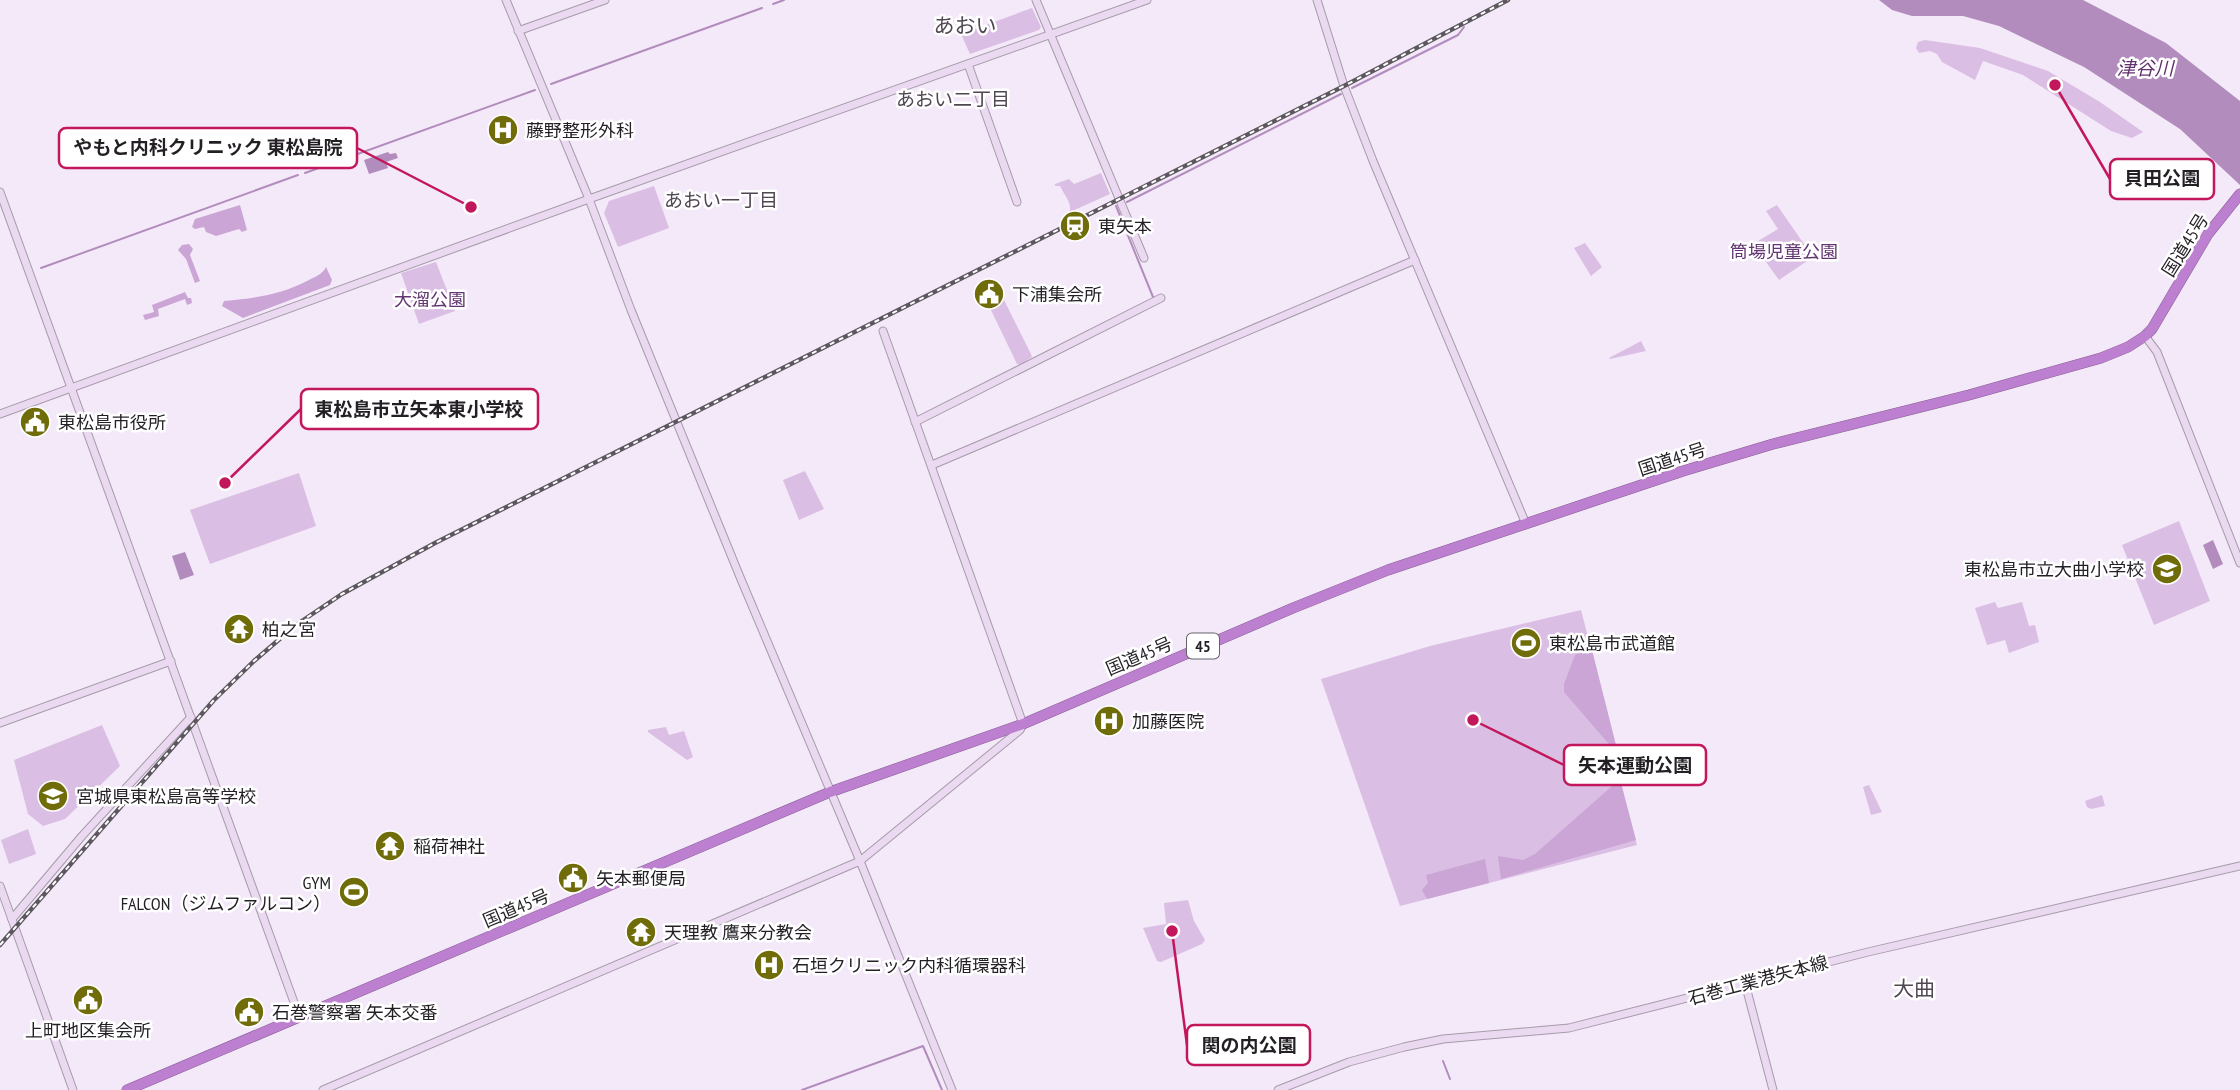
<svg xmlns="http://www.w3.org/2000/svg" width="2240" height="1090" viewBox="0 0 2240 1090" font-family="'PT Sans Narrow','Noto Sans JP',sans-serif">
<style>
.green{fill:#dbbee4}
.forest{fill:#caa5d6}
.water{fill:#b18cbd}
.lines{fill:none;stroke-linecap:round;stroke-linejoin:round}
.stream{stroke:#b18cbd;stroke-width:2}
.secondary-casing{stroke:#a59ba9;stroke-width:9}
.highway-casing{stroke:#875e94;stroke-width:11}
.secondary{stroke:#ebd9f1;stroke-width:7}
.highway{stroke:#bd80d1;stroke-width:10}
.rail-casing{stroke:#5d575f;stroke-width:4.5}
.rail{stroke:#fff;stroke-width:2;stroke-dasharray:5;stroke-linecap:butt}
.labels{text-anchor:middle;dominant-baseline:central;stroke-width:5;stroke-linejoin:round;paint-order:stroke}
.shield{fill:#fff;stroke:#656266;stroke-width:2}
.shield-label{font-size:16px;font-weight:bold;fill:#231f24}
.poi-label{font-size:18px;fill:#231f24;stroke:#fff;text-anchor:start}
.street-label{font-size:18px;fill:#231f24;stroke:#fff}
.park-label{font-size:18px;fill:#633572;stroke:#fff}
.water-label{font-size:19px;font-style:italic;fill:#61336f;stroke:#fff}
.neighbourhood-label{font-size:19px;fill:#504753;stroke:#fff}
.quarter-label{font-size:21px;fill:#504753;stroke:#fff}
.leader{fill:none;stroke:#c2185b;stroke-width:2.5}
.callout-dot{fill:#c2185b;stroke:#fff;stroke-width:2.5}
.callout{fill:#fff;stroke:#c2185b;stroke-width:2.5}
.callout-label{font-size:19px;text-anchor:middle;font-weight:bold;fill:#231f24}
</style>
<rect width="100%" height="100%" fill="#f4e9f8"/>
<g class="green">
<polygon points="1032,8 1041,27 1039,30 970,54 961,34"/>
<polygon points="1925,40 1980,48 2048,71 2100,102 2143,132 2132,138 2111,131 2023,75 1983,61 1975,80 1942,62 1937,54 1930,51 1919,53 1916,48 1918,42"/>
<path d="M1101,173l9,21 -40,18c1,-12 -5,-15 -10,-26h-5v-2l14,-5 5,5z"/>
<polygon points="654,186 669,228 618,247 604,213 609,201"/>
<polygon points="1777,205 1813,257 1779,280 1753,244 1778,229 1766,211"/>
<polygon points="1585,243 1602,267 1591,276 1574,248"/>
<polygon points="436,262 455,311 419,324 401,273"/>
<polygon points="1003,298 1031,354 1032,357 1021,364 1017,364 989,306"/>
<polygon points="1641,341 1646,351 1610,359 1609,358"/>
<polygon points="805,471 824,509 799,520 783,480"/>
<polygon points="299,473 316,526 210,564 190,510"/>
<polygon points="2179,521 2210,601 2154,625 2122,545"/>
<polygon points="1995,602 1998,608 2022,602 2029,626 2035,625 2039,642 2009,653 2005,640 1987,645 1975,608"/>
<polygon points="1581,610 1620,761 1616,767 1637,845 1400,906 1321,679 1430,646"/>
<polygon points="102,725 120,766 65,819 43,826 28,814 14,760"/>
<polygon points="666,727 669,735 684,731 693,757 687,760 648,732 648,730"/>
<polygon points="1869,785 1882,812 1871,815 1863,787"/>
<polygon points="2102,795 2105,806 2091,809 2087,807 2085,801"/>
<polygon points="28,829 36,854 9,864 1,840"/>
<polygon points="1188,900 1194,921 1205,940 1202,944 1161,962 1157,961 1143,928 1166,924 1164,903"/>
</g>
<g class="forest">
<polygon points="240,205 247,230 242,232 239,229 216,236 206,232 204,227 195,229 192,227 195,219"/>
<polygon points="189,244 193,249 190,255 200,281 195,283 186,259 178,250 182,245"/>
<path d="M326,267l6,13 -2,5 -87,33 -21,-12 2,-5c32,-3 56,-6 85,-21 7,-4 13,-5 17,-13z"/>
<polygon points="185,292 188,298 191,298 192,303 187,305 185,299 158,309 159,316 145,320 143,315 154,312 152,305"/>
<polygon points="1592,650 1620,761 1614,766 1608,743 1564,692 1564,684 1575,655"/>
<polygon points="1620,779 1636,840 1501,879 1498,856 1523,860 1535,854"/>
<polygon points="1485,859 1489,883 1427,899 1422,890 1428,883 1426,875"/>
</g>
<g class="water">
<polygon points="1879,0 2083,0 2166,43 2240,101 2240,185 2180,129 2084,67 1999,26 1963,16 1912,16 1892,10"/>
<polygon points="388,152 390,154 396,153 398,158 386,162 388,168 369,174 364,160"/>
<polygon points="2213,540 2223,564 2213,569 2203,545"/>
<polygon points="185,552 194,575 180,580 172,556"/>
</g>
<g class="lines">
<g class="stream">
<polyline points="773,4 784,0"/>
<polyline points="551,84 762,8"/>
<polyline points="1352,88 1458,35 1464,27"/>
<polyline points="305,173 535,90"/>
<polyline points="1127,202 1341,94"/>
<polyline points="1116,206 1153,297"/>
<polyline points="41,268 298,175"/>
<polyline points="1443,1061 1450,1079"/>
<polyline points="802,1090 923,1046 942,1090"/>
</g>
<g class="secondary-casing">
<g id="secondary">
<polyline points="506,0 589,199 631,310 740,577 860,861 952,1090"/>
<polyline points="1036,0 1144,258"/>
<polyline points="1317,0 1344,86 1373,161 1526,524"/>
<polyline points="518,31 605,0"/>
<polyline points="968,64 1017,202"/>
<polyline points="0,192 299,1016"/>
<polyline points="2145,336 2157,352 2240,563"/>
<polyline points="0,414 589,199 1147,0"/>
<polyline points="915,422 1161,298"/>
<polyline points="932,465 1415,260"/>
<polyline points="0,723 171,661"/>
<polyline points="0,886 73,1090"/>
<polyline points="12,919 82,836 191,717"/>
<polyline points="1745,983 1773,1090"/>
<polyline points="323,1090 860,861 1020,730 1023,724 883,331"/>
<polyline points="1278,1090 1349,1062 1404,1047 1443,1039 1569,1028 1868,952 2240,866"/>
</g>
</g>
<g class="highway-casing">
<polyline id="highway" points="127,1090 830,792 1023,724 1293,608 1388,570 1683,471 1773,444 1969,395 2101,358 2128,347 2145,336 2152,329 2208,234 2240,194"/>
</g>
<use href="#secondary" class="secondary"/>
<use href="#highway" class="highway"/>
<g class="rail-casing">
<polyline id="rail" points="0,945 214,700 254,661 296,625 342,594 435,543 1344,86 1508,0"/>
</g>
<use href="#rail" class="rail"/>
</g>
<defs>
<g id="hospital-disc" transform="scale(1.575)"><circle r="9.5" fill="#6f6c09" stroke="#fff"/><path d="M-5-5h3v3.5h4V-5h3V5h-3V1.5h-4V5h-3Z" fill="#fff"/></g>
<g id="station-disc" transform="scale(1.575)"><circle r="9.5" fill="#6f6c09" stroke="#fff"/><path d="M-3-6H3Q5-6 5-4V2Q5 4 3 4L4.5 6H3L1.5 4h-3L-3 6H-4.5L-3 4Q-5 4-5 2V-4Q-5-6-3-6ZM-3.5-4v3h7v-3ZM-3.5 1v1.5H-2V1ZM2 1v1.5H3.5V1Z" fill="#fff"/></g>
<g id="civic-disc" transform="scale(1.575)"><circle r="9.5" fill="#6f6c09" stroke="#fff"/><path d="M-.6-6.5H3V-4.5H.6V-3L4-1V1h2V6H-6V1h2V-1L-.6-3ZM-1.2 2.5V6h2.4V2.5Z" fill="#fff"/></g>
<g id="school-disc" transform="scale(1.575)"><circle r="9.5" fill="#6f6c09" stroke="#fff"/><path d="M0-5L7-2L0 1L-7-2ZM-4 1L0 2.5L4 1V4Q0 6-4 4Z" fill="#fff"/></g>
<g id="temple-disc" transform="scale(1.575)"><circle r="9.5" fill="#6f6c09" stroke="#fff"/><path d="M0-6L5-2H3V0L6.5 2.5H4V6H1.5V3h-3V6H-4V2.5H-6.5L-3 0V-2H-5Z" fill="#fff"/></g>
<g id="stadium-disc" transform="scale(1.575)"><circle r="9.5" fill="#6f6c09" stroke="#fff"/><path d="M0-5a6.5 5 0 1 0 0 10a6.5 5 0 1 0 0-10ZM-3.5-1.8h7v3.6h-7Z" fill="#fff"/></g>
</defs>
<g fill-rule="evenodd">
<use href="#hospital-disc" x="503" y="130"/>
<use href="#station-disc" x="1075" y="226"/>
<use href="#civic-disc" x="989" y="294"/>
<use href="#civic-disc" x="35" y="422"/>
<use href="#school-disc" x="2167" y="569"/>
<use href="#temple-disc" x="239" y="629"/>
<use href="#stadium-disc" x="1526" y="643"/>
<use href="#hospital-disc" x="1109" y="721"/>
<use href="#school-disc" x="53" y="796"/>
<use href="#temple-disc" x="390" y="846"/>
<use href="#civic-disc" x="573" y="878"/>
<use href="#stadium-disc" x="354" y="892"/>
<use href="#temple-disc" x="641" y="932"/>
<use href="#hospital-disc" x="769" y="965"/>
<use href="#civic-disc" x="88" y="1000"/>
<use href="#civic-disc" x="249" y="1012"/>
</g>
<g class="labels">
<rect class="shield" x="1187" y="633.5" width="32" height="25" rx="5"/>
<g class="shield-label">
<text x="1203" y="646">45</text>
</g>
<g class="poi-label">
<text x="526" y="130">藤野整形外科</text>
<text x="1098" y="226">東矢本</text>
<text x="1012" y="294">下浦集会所</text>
<text x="58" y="422">東松島市役所</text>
<text x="2144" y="569" text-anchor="end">東松島市立大曲小学校</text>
<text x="262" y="629">柏之宮</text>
<text x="1549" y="643">東松島市武道館</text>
<text x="1132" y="721">加藤医院</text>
<text x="76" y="796">宮城県東松島高等学校</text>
<text x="413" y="846">稲荷神社</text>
<text x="596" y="878">矢本郵便局</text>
<text x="331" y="882" text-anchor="end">GYM<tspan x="331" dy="21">FALCON（ジムファルコン）</tspan></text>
<text x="664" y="932">天理教 鷹来分教会</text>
<text x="792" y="965">石垣クリニック内科循環器科</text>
<text x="272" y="1012">石巻警察署 矢本交番</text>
<text x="88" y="1030" text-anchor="middle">上町地区集会所</text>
</g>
<g class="street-label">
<text transform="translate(2185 245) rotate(-58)">国道45号</text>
<text transform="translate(1672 459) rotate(-18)">国道45号</text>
<text transform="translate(1139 656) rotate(-23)">国道45号</text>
<text transform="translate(516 908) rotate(-23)">国道45号</text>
<text transform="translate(1758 980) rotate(-15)">石巻工業港矢本線</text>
</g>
<g class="park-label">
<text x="1784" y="251">筒場児童公園</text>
<text x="430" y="299">大溜公園</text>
</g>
<g class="water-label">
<text x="2145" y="68">津谷川</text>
</g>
<g class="neighbourhood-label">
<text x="953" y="99">あおい二丁目</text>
<text x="721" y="200">あおい一丁目</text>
</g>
<g class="quarter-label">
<text x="965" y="25">あおい</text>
<text x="1914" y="988">大曲</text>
</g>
</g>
<path class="leader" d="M471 207L357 148M2055 85L2110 179M225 483L301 409M1473 720L1564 765M1172 931L1187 1045"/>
<g class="callout-dot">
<circle cx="471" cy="207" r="7"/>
<circle cx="2055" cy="85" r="7"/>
<circle cx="225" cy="483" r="7"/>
<circle cx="1473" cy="720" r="7"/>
<circle cx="1172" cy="931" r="7"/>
</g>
<g class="callout">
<rect x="59" y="128" width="298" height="40" rx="7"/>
<rect x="2110" y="159" width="104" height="40" rx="7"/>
<rect x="301" y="389" width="237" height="40" rx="7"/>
<rect x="1564" y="745" width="142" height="40" rx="7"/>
<rect x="1187" y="1025" width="123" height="40" rx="7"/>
</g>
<g class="callout-label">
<text x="208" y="154">やもと内科クリニック 東松島院</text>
<text x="2162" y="185">貝田公園</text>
<text x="419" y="416">東松島市立矢本東小学校</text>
<text x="1635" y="772">矢本運動公園</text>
<text x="1249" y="1052">関の内公園</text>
</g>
</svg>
